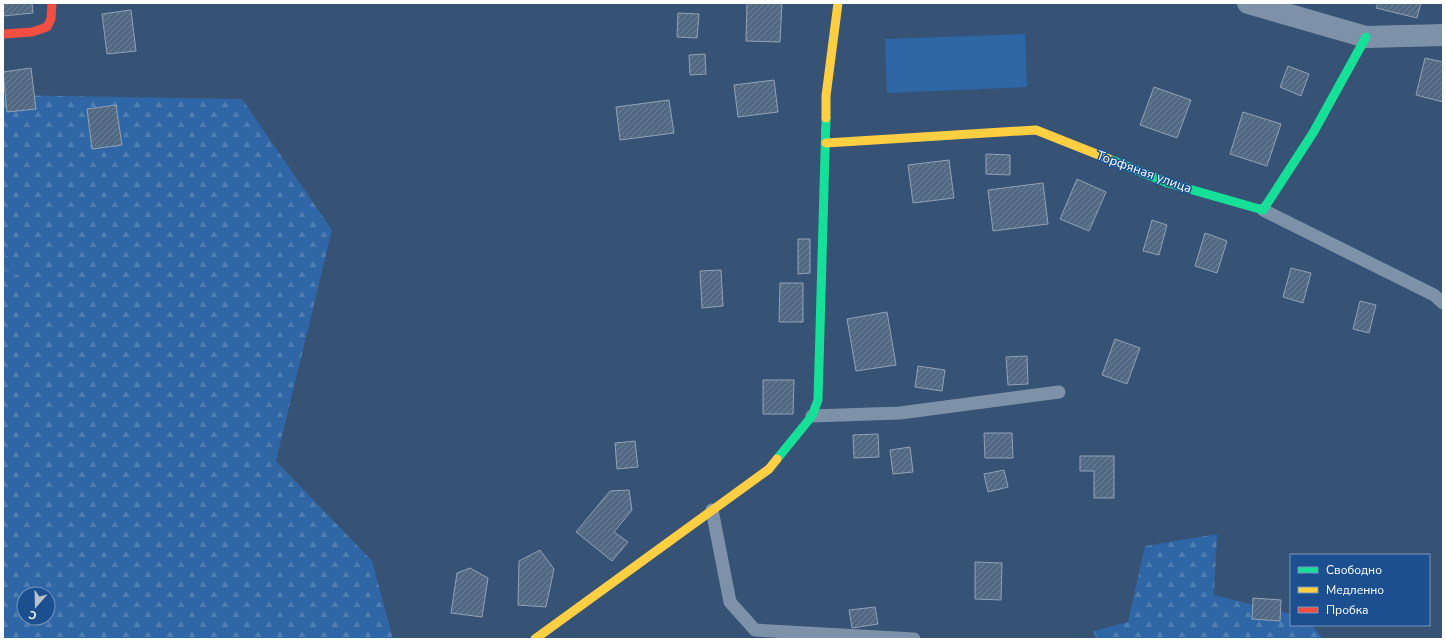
<svg xmlns="http://www.w3.org/2000/svg" width="1446" height="642" viewBox="0 0 1446 642" font-family="'Nunito Sans',sans-serif">
<style>
.forest{fill:url(#forest-firs);fill-rule:evenodd}
.wetland{fill:url(#wetland-marsh)}
.park{fill:#2f66a5}
.building{fill:url(#building-hatch);stroke:#92a2b6}
.lines{fill:none;stroke-linecap:round;stroke-linejoin:round}
.lane{stroke:#7d92a8;stroke-width:13}
.street{stroke:#7d92a8;stroke-width:22}
.fast{stroke:#16e098;stroke-width:9}
.slow{stroke:#ffcf43;stroke-width:9}
.jam{stroke:#f24e42;stroke-width:9}
.labels{text-anchor:middle;dominant-baseline:central;stroke-width:3;stroke-linejoin:round;paint-order:stroke}
.street-label{font-size:13px;fill:#fff;stroke:#1b4f8f}
</style>
<defs>
<pattern id="forest-firs" width="22" height="20" patternUnits="userSpaceOnUse"><rect width="22" height="20" fill="#2f66a5"/><path d="M5 1l3.5 6h-7zM16 11l3.5 6h-7z" fill="#4e7db2"/></pattern>
<pattern id="wetland-marsh" width="20" height="14" patternUnits="userSpaceOnUse"><rect width="20" height="14" fill="#2f66a5"/><path d="M1 5h8M5 5V1M11 12h8M15 12V8" fill="none" stroke="#4e7db2"/></pattern>
<pattern id="building-hatch" width="6" height="6" patternUnits="userSpaceOnUse"><rect width="6" height="6" fill="#526984"/><path d="M-1 1l2-2M0 6l6-6M5 7l2-2" fill="none" stroke="#6c8096"/></pattern>
</defs>
<rect width="100%" height="100%" fill="#365274"/>
<g class="forest">
<path d="M3,95l239,4 90,131 -56,231 96,100 21,78h-390zM24,594h24v24h-24z"/>
<polygon points="1217,534 1214,595 1291,614 1291,625 1312,625 1323,639 1097,639 1093,631 1128,622 1145,546"/>
</g>
<polygon class="wetland" points="3,247 18,274 3,283"/>
<polygon class="park" points="1025,34 1027,87 887,93 885,39"/>
<g class="building">
<polygon points="3,3 32,3 33,13 3,16"/>
<polygon points="747,3 782,3 780,42 746,41"/>
<polygon points="1378,3 1421,3 1417,18 1376,8"/>
<polygon points="131,10 136,51 107,54 102,14"/>
<polygon points="678,13 699,14 697,38 677,37"/>
<polygon points="705,54 706,74 690,75 689,55"/>
<polygon points="1425,58 1443,62 1443,102 1416,95"/>
<polygon points="1288,66 1309,74 1301,96 1280,87"/>
<polygon points="31,68 36,109 7,112 3,72"/>
<polygon points="774,80 778,112 738,117 734,85"/>
<polygon points="1154,87 1191,100 1177,138 1140,125"/>
<polygon points="669,100 674,133 620,140 616,107"/>
<polygon points="116,105 122,145 92,149 87,109"/>
<polygon points="1243,112 1281,124 1267,166 1230,154"/>
<polygon points="986,154 1010,155 1010,175 986,174"/>
<polygon points="949,160 954,198 913,203 908,165"/>
<polygon points="1077,179 1106,192 1089,231 1060,219"/>
<polygon points="1043,183 1048,224 993,231 988,190"/>
<polygon points="1152,220 1167,225 1159,255 1143,251"/>
<polygon points="1205,233 1227,241 1217,273 1195,266"/>
<polygon points="798,239 810,239 810,273 798,274"/>
<polygon points="1291,268 1311,273 1303,303 1283,297"/>
<polygon points="721,270 723,306 702,308 700,271"/>
<polygon points="780,283 803,283 803,322 779,322"/>
<polygon points="1360,301 1376,305 1369,333 1353,329"/>
<polygon points="887,312 896,365 856,371 847,319"/>
<polygon points="1115,339 1140,348 1127,384 1102,375"/>
<polygon points="1027,356 1028,384 1008,385 1006,357"/>
<polygon points="918,366 945,370 942,391 915,387"/>
<polygon points="763,380 794,380 793,414 763,414"/>
<polygon points="984,433 1012,433 1013,458 985,458"/>
<polygon points="878,434 879,457 854,458 853,435"/>
<polygon points="635,441 638,467 617,469 615,443"/>
<polygon points="910,447 913,472 893,474 890,450"/>
<polygon points="1080,456 1114,456 1114,498 1094,498 1094,471 1080,471"/>
<polygon points="1004,470 1008,487 988,492 984,474"/>
<polygon points="629,490 632,510 614,532 628,542 612,561 576,532 610,491"/>
<polygon points="540,550 554,569 546,607 518,605 519,561"/>
<polygon points="975,562 1002,563 1001,600 975,599"/>
<polygon points="470,568 488,578 482,617 451,613 457,573"/>
<polygon points="1253,598 1281,600 1280,621 1252,619"/>
<polygon points="875,607 878,624 852,628 849,610"/>
</g>
<g class="lines">
<g class="lane">
<polyline points="1263,210 1434,295 1443,303"/>
<polyline points="812,416 900,413 1059,392"/>
<polyline points="712,510 730,602 755,630 914,639"/>
</g>
<polyline class="street" points="1248,3 1366,37 1443,35"/>
<g class="fast">
<polyline points="1109,159 1168,183 1263,210 1313,133 1366,37"/>
<polyline points="777,459 812,416 818,400 826,118"/>
</g>
<g class="slow">
<polyline points="826,118 826,96 838,3"/>
<polyline points="826,143 1036,130 1109,159"/>
<polyline points="535,639 769,469 777,459"/>
</g>
<polyline class="jam" points="3,34 32,32 47,27 51,19 52,3"/>
</g>
<g class="labels">
<g class="street-label">
<text transform="translate(1144 172) rotate(20)">Торфяная улица</text>
</g>
</g>
<rect width="1446" height="642" fill="none" stroke="#ffffff" stroke-width="8"/>
<rect x="1290" y="554" width="140" height="72" fill="#1b4f8f" stroke="#7695bc"/>
<rect x="1298" y="567" width="20" height="6" fill="#16e098" stroke="#7695bc"/>
<text x="1326" y="574" font-size="12" fill="#ffffff">Свободно</text>
<rect x="1298" y="587" width="20" height="6" fill="#ffcf43" stroke="#7695bc"/>
<text x="1326" y="594" font-size="12" fill="#ffffff">Медленно</text>
<rect x="1298" y="607" width="20" height="6" fill="#f24e42" stroke="#7695bc"/>
<text x="1326" y="614" font-size="12" fill="#ffffff">Пробка</text>
<g transform="translate(36 606) rotate(200)"><circle r="19" fill="#1b4f8f" stroke="#7695bc"/>
<path d="M0-3L7 15L0 10L-7 15Z" fill="#b9c2ce"/>
<text y="-6" font-size="11" font-weight="bold" text-anchor="middle" fill="#ffffff">С</text>
</g>
</svg>
